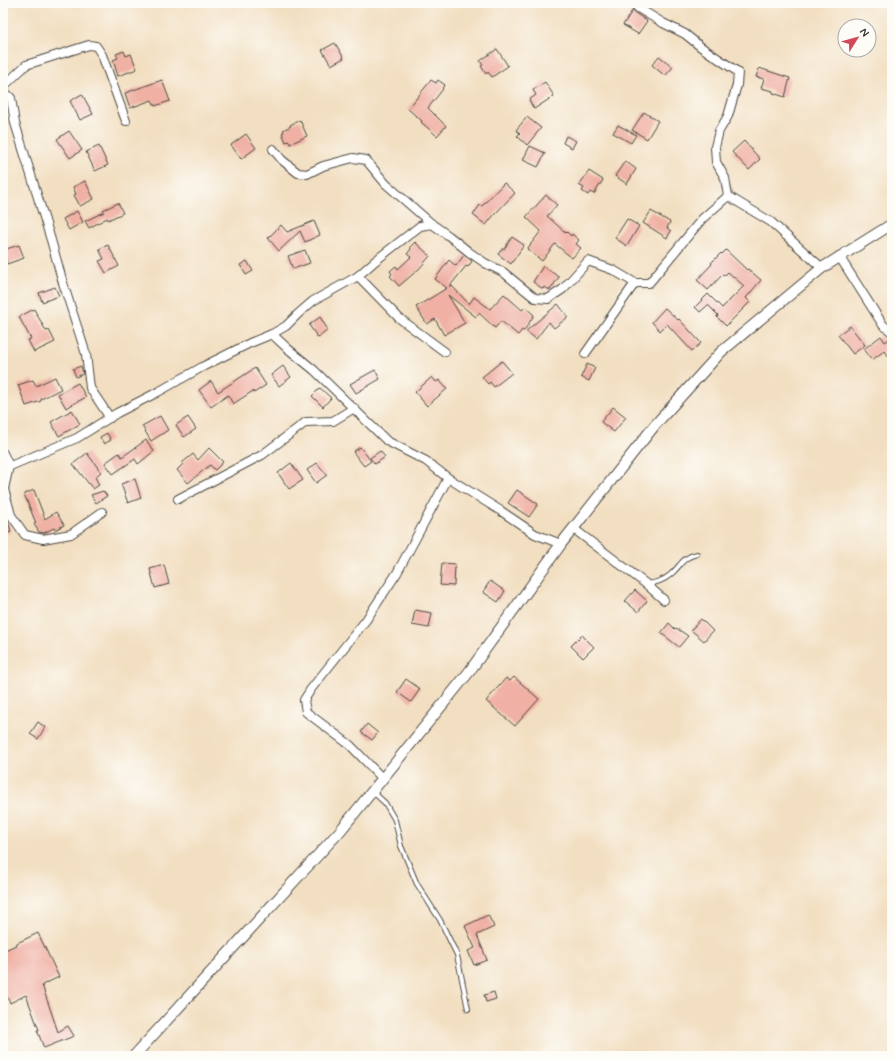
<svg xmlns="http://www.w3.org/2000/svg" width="895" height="1059" viewBox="0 0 895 1059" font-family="Mynerve,sans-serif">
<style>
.building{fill:#f0b0a4}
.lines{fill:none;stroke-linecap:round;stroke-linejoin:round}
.service-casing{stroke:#494641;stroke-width:6}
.minor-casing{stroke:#494641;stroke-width:10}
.tertiary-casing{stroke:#494641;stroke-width:12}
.service{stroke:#fff;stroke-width:4}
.minor{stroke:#fff;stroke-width:8}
.tertiary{stroke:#fff;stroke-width:10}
</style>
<rect width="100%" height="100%" fill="#fdfcf7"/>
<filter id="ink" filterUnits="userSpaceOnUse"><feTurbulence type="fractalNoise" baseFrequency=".025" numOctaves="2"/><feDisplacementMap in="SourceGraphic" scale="8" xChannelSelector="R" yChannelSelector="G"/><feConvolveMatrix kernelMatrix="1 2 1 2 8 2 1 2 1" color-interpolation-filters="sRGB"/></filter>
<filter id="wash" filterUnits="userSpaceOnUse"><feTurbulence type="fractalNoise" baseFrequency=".012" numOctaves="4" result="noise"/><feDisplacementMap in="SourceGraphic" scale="16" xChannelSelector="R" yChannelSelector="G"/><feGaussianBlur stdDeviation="0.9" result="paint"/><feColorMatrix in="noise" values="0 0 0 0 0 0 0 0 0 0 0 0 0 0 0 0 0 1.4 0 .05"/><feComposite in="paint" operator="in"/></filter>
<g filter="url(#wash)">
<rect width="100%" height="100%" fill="#f2dec0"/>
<g id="blocks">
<g class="building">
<polygon points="632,11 647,21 638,34 623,25"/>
<polygon points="335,43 344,58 331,65 322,50"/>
<polygon points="497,49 508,66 492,77 488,72 486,74 481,66 483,65 480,61"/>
<polygon points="124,51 126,56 131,54 137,69 118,76 113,60 118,58 116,54"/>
<polygon points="659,56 673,67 665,76 652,65"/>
<polygon points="759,68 790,78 785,97 773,93 773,91 761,88 764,79 756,77"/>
<polygon points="162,80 170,101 155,106 152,100 130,108 125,93"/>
<polygon points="431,80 436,83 438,80 445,85 442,88 443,89 428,108 446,126 437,136 421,122 422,121 408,109"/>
<polygon points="545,82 554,96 534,109 529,100 536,95 533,90"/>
<polygon points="82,94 93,114 80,120 70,101"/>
<polygon points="644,112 658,121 647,139 632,130"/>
<polygon points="527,117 541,128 527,145 517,136 520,133 516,130"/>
<polygon points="300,120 307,136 290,144 289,141 286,142 282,133 284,132 283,130 291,126 290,125"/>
<polygon points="618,125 636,135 631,143 613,133"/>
<polygon points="69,131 82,150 70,158 57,139"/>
<polygon points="246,134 256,148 241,159 231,145"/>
<polygon points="566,136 576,141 572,148 563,143"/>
<polygon points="744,141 760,159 749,170 732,152"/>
<polygon points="99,146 108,165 95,171 86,152"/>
<polygon points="530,146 545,153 538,167 523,160"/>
<polygon points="625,161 636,169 627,184 615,176"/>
<polygon points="589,171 603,180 594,194 590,192 588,195 582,191 584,188 579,185"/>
<polygon points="85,181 94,199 80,206 74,195 76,194 73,187"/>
<polygon points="504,183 515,193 494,215 486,225 473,215 480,205 482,206"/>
<polygon points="546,195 557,205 547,216 566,233 567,232 571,236 572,234 579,240 576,244 581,248 572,258 555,244 542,261 527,249 541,231 526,217"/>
<polygon points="118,203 123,213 108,220 107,218 89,228 85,221 104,212 103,210"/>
<polygon points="77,211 83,222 69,230 63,219"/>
<polygon points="651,211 670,222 667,228 671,231 667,238 643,223"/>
<polygon points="627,219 639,226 627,246 615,238"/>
<polygon points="314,221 320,235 305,242 300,231 279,251 268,238 281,225 287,232"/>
<polygon points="512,237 524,245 511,264 498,254 503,248 504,249"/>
<polygon points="415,242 430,256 419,269 399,286 390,276 392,274 390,271 396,266 398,269 411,257 407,254 411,249 410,247"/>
<polygon points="19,245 24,258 7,264 3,250"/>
<polygon points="108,245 119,266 106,273 99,261 104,259 99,249"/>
<polygon points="305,250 310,263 293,269 288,256"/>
<polygon points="726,250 747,270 748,269 761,280 746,298 750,302 726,326 717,317 718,315 708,305 700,312 695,307 708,294 722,308 744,286 728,272 725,275 723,274 708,290 697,280 712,264 711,263 721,253 722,254"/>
<polygon points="464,255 472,261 468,267 466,266 449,287 451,285 469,304 474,297 490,309 504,294 522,310 525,307 534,315 524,331 522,330 518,335 501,321 495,328 479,313 476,317 448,295 465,323 444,335 435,319 427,324 416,307 447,288 435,279 449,260 456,266"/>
<polygon points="247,261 253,271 246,275 240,265"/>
<polygon points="543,266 559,277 550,290 544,287 543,289 533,282"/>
<polygon points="55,287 59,296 42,302 39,293"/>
<polygon points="558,304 568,317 554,328 549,322 536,339 526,331"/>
<polygon points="665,308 678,320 679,319 701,343 692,351 667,324 660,331 652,322"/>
<polygon points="34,309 46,331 49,330 55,342 34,352 28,340 31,339 19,317"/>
<polygon points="320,317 328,330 318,338 309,325"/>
<polygon points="850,326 865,345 853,354 838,335"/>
<polygon points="881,336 885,342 889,339 892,343 892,360 884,351 872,360 864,349"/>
<polygon points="502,361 512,373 494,387 490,382 488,384 482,377"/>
<polygon points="587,364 595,368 589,381 581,377"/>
<polygon points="81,366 83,374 76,377 73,369"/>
<polygon points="283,366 291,377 279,386 271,375"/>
<polygon points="255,368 266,385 254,393 253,391 233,404 228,395 211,407 199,390 211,381 218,392"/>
<polygon points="375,370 380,379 356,393 350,384"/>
<polygon points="55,377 61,389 41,399 41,401 26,406 18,385 33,380 36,386"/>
<polygon points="432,377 436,382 439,380 447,389 427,406 415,392"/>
<polygon points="78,383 86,397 66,408 58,394"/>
<polygon points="320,388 331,398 323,407 312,396"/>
<polygon points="613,407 626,417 614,432 601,422"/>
<polygon points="72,410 80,424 59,436 51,422"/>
<polygon points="160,416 168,430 151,441 142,426"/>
<polygon points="188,417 196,429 184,437 176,425"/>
<polygon points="107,433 111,440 104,444 100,437"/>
<polygon points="146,440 154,451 138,464 135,459 113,474 105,463 119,453 122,457"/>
<polygon points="360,447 371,461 364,466 353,452"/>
<polygon points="209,448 223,462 215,470 210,465 188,483 177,470 183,464 182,463 193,454 198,460"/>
<polygon points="380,451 385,457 375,464 370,458"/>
<polygon points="87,453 101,472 95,477 99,485 93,489 73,464"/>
<polygon points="291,463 303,480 289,489 278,473"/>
<polygon points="317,463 327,475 316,483 307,470"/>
<polygon points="135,479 141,498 128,503 121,484"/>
<polygon points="34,490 45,519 56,512 64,525 55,530 54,528 44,533 39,532 34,524 36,523 24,494"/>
<polygon points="517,490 538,504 529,517 508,503"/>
<polygon points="103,491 107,496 96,503 91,495"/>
<polygon points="3,511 4,511 8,520 11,532 3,535"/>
<polygon points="442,563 455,564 454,586 440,585"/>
<polygon points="164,565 169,584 155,588 150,569"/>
<polygon points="490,581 505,591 498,602 483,592"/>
<polygon points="635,590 647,601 638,612 625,601"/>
<polygon points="415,610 432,613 429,628 412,625"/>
<polygon points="701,619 713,631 704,641 691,630"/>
<polygon points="669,623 675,629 676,628 688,636 679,647 661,633"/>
<polygon points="582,635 594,647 583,658 571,646"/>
<polygon points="514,677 539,699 515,726 486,701 506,678 510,681"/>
<polygon points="406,679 420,689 411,702 397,692"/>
<polygon points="38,722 45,727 38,739 30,734"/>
<polygon points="367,724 378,733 372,740 361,732"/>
<polygon points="488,915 494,927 477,935 487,960 474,965 468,951 475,948 465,926"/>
<polygon points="38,933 59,977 42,985 58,1032 68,1026 74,1036 44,1048 37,1030 39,1030 26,995 10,1003 3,988 3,951 16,945 15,944"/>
<polygon points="494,992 496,999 486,1002 484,995"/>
</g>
</g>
</g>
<g filter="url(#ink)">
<use href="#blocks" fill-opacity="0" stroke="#494641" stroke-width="1"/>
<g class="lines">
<g class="service-casing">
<g id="service">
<path d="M647,584c8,-1 16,-3 23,-9 11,-9 12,-18 27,-21"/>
<polyline points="372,791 385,803 395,820 401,846 417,884 440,920 457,955 468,1009"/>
</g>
</g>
<g class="minor-casing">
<g id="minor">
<polyline points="633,3 638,8 663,23 685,34 701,47 738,72 737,85 728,116 719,131 715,147 716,162 725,178 728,196"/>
<polyline points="3,87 26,65 89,45 96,46 102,55 126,121"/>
<polyline points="3,90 11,98 15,123 51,240 63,283 86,354 90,388 110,418"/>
<polyline points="273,149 282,160 298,173 307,174 323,166 353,158 366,160 386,184 432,224 449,236 469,252 485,263 503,272 535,298 548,299 563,289 588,261 613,270 635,283 649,283 702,219 728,196 771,222 822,268"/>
<polyline points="839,256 883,325 892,332"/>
<polyline points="358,276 399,318 445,352"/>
<polyline points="272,334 286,326 298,314 313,301 358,276 375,261 420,226 432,224"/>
<polyline points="585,354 635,283"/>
<polyline points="3,453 9,466 4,489 11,515 25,535 43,539 71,534 102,512"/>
<polyline points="3,469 77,438 117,413 158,392 204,366 250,343 272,334 287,348 314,370 387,441 426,461 448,478 501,511 535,534 561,544"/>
<polyline points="178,499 262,455 306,422 333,421 354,408"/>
<polyline points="574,529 646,584 664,600"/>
<polyline points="382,778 350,745 306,712 304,700 311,689 366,620 397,573 448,478"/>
</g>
</g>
<g class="tertiary-casing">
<polyline id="tertiary" points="134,1056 340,831 469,672 561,544 655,425 721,352 822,268 892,224"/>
</g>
<use href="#service" class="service"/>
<use href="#minor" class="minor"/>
<use href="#tertiary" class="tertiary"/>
</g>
</g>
<rect width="895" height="1059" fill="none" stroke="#fdfcf7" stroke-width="16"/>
<g transform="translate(857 38) rotate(53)"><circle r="19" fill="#fdfcf7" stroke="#a9a8a5"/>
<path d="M0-3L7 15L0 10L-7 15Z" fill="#d1495b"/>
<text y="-6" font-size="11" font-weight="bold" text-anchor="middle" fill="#2b2b2b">N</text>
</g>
</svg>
